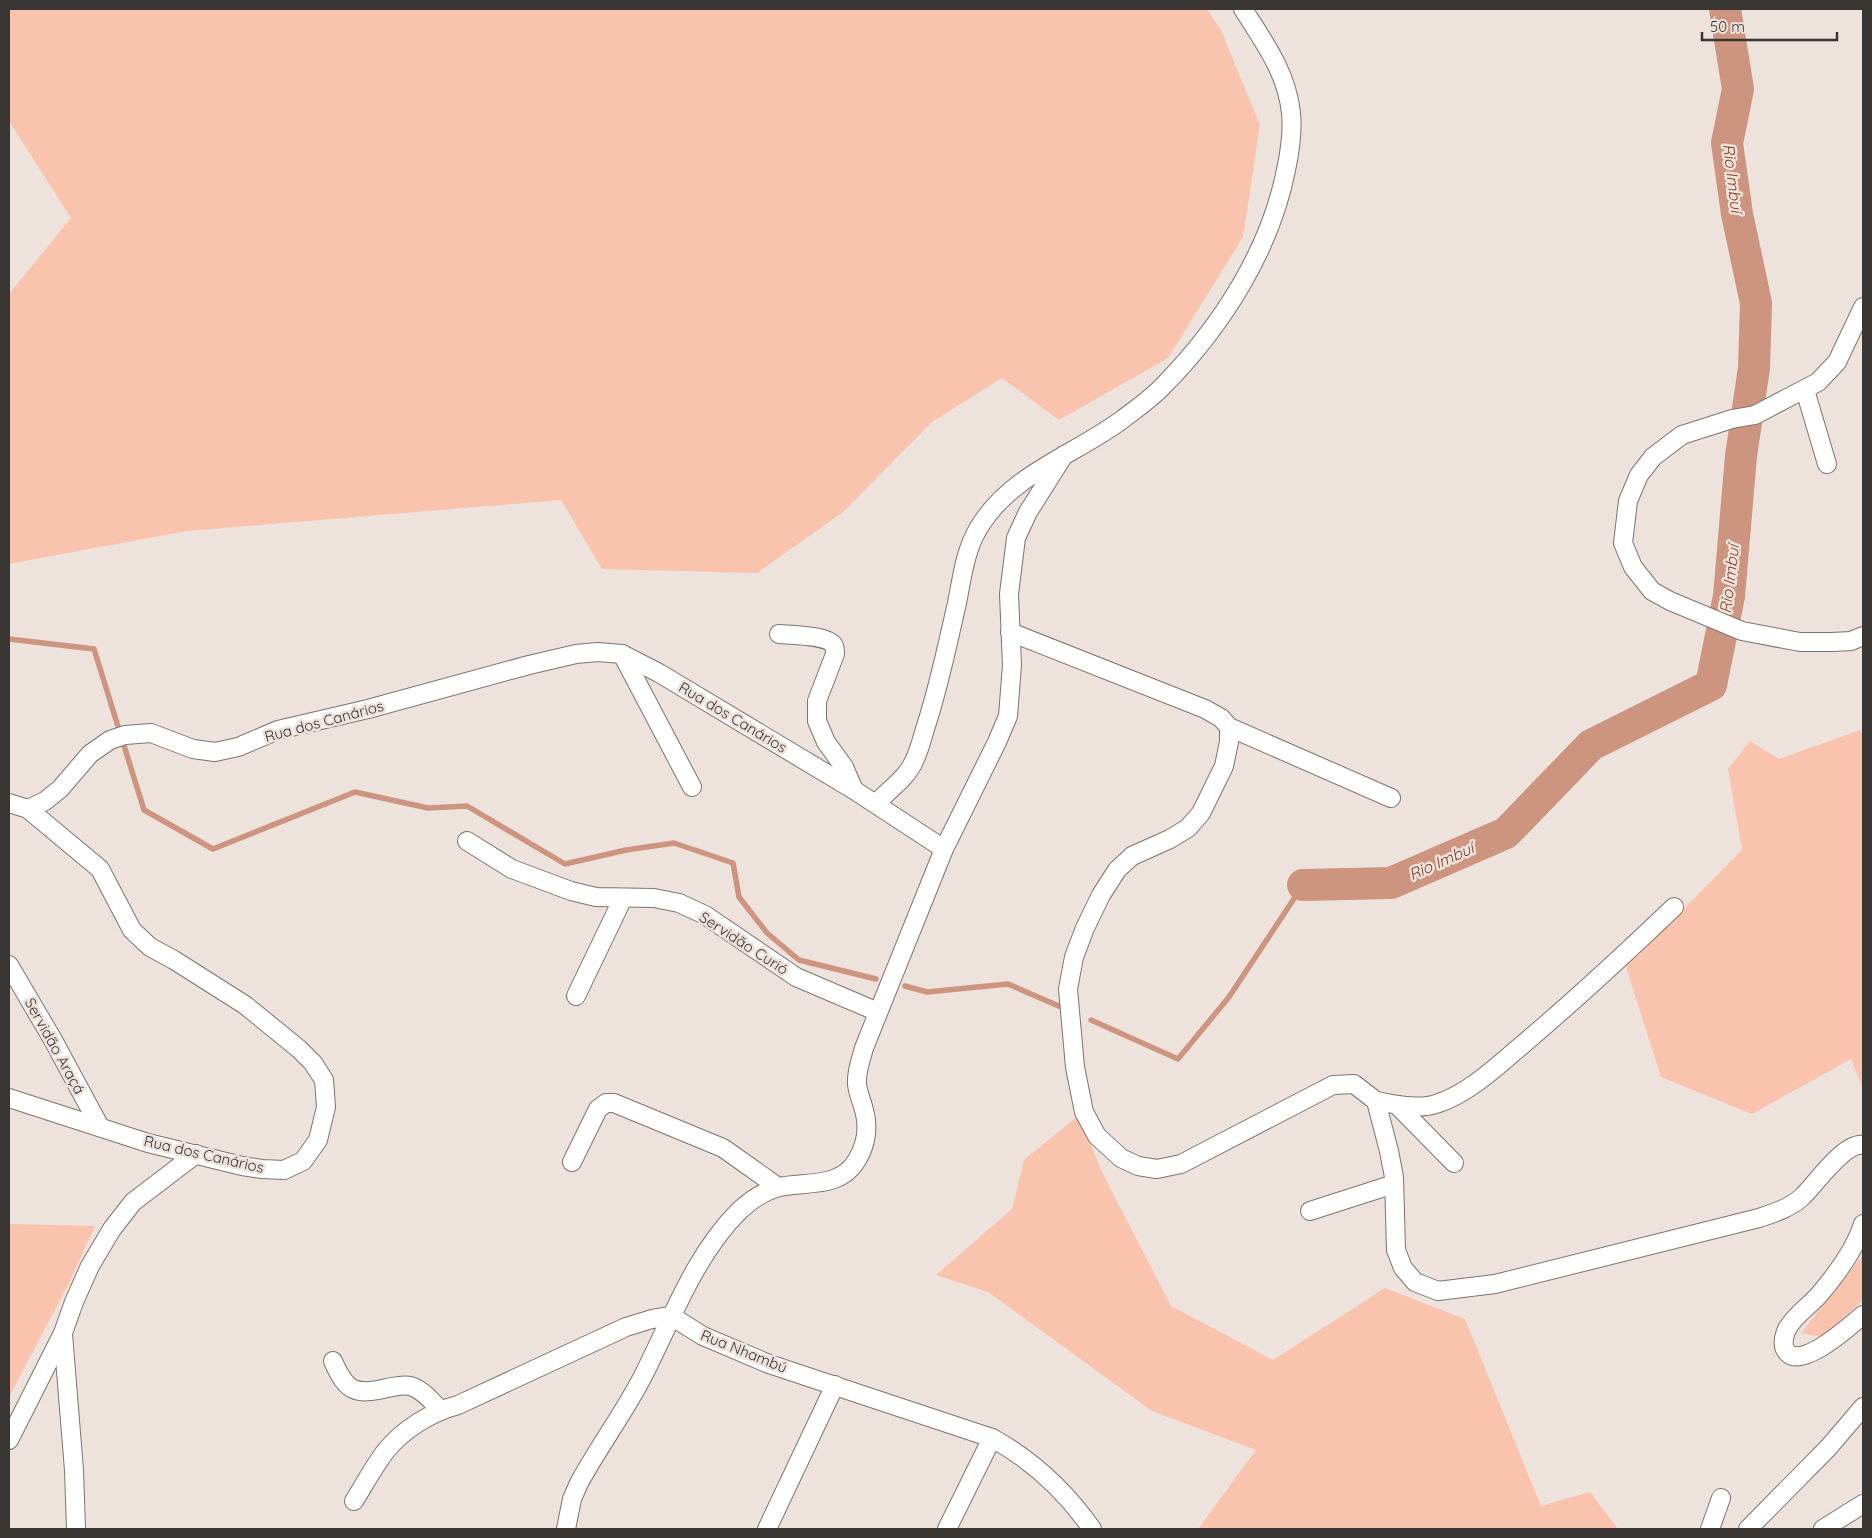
<svg xmlns="http://www.w3.org/2000/svg" width="1872" height="1538" viewBox="0 0 1872 1538" font-family="Quicksand,sans-serif">
<style>
.green{fill:#fac3ae}
.lines{fill:none;stroke-linecap:round;stroke-linejoin:round}
.stream{stroke:#cd957f;stroke-width:5.5}
.river{stroke:#cd957f;stroke-width:32}
.minor-casing{stroke:#7e736f;stroke-width:20}
.minor{stroke:#fff;stroke-width:18}
.labels{text-anchor:middle;dominant-baseline:central;stroke-width:5;stroke-linejoin:round;paint-order:stroke}
.street-label{font-size:15px;fill:#393533;stroke:#eee2dd}
.water-label{font-size:16px;font-style:italic;fill:#833e21;stroke:#eee2dd}
</style>
<rect width="100%" height="100%" fill="#eee2dd"/>
<g class="green">
<polygon points="9,9 1207,9 1221,30 1260,125 1243,237 1168,358 1059,420 1002,378 932,422 843,512 757,573 602,569 561,500 187,531 9,564 9,294 71,218 9,121"/>
<polygon points="1860,730 1863,734 1863,1088 1851,1059 1752,1114 1661,1077 1626,967 1742,850 1728,769 1750,741 1779,759"/>
<polygon points="1079,1115 1101,1170 1171,1306 1273,1360 1385,1288 1465,1319 1541,1506 1590,1492 1618,1529 1198,1529 1256,1450 1152,1411 988,1292 936,1275 1012,1209 1024,1160"/>
<polygon points="9,1224 95,1226 69,1283 9,1397"/>
<polygon points="1863,1255 1863,1300 1822,1337 1801,1333"/>
</g>
<g class="lines">
<g class="stream">
<polyline points="9,639 94,649 144,810 213,849 355,792 428,808 467,806 565,864 626,850 674,843 733,863 739,897 767,933 799,960 876,979"/>
<polyline points="905,986 927,992 1008,984 1061,1007"/>
<polyline points="1091,1020 1178,1059 1229,997 1303,885"/>
</g>
<polyline class="river" points="1303,885 1391,883 1506,833 1591,745 1711,685 1729,596 1741,456 1754,368 1756,303 1737,214 1727,143 1738,89 1725,9"/>
<g class="minor-casing">
<g id="minor">
<polyline points="1863,307 1837,362 1818,382 1755,415 1732,419 1682,435 1653,457 1639,475 1628,501 1623,543 1633,567 1652,591 1670,601 1742,631 1800,642 1832,642 1851,641 1863,636"/>
<polyline points="1805,390 1827,464"/>
<path d="M1010,632l195,77 16,9 8,9v15l-5,24 -23,47 -13,15 -18,11 -38,17 -15,14 -16,25 -16,33 -11,29 -6,32 7,78 9,45 13,24 24,22 17,8 19,3 24,-5 152,-79 21,-1 22,17 13,50 5,26 2,73 7,18 12,14 23,9 57,-7 264,-66c15,-5 31,-10 43,-21 13,-12 42,-55 61,-52"/>
<path d="M779,634c12,1 50,1 55,12 1,1 1,7 1,8l-18,47v20l9,21 18,25 10,23"/>
<polyline points="622,654 692,787"/>
<polyline points="1229,727 1391,798"/>
<polyline points="9,803 28,809 100,869 132,930 150,947 174,960 245,1005 299,1049 313,1063 324,1080 326,1107 318,1140 303,1161 284,1170 262,1169 242,1166 148,1143 9,1098"/>
<path d="M876,804c12,-14 31,-26 38,-43 5,-10 8,-22 11,-32 14,-42 22,-83 32,-126 5,-25 8,-52 21,-74 32,-55 97,-74 145,-110 13,-10 29,-21 41,-34 57,-58 106,-134 122,-215 4,-19 7,-38 5,-57 -4,-40 -27,-71 -48,-104"/>
<polyline points="28,809 45,801 60,789 90,754 110,740 125,735 151,733 193,749 215,752 238,747 278,730 368,709 529,665 576,654 598,652 622,654 659,673 854,790 944,849"/>
<polyline points="467,841 512,869 571,891 596,897 654,898 679,903 705,915 796,977 878,1012"/>
<polyline points="9,965 53,1040 100,1127"/>
<polyline points="576,996 623,898"/>
<path d="M1376,1101c18,3 42,9 60,3 32,-10 60,-37 85,-58 53,-45 103,-91 153,-139"/>
<polyline points="1397,1105 1454,1163"/>
<polyline points="572,1162 598,1109 606,1103 614,1103 723,1148 778,1187"/>
<polyline points="1310,1211 1394,1184"/>
<path d="M1863,1224c-8,26 -27,51 -45,72 -10,11 -23,19 -31,33 -3,7 -5,16 -1,22 14,21 65,-26 77,-36"/>
<polyline points="63,1334 74,1470 76,1529"/>
<path d="M333,1361c13,30 22,35 54,27 7,-1 15,-4 23,-2 12,3 22,15 30,24"/>
<polyline points="9,1440 63,1333 74,1302 90,1266 112,1229 133,1202 196,1154"/>
<path d="M354,1501c10,-16 19,-33 31,-49 17,-22 46,-40 73,-47l168,-78 26,-8 19,-3 32,20 66,28 223,74c40,22 74,54 100,91"/>
<path d="M566,1529l6,-30 7,-16c20,-37 45,-70 64,-107 28,-55 52,-122 97,-166 11,-10 24,-19 39,-23 27,-6 61,2 78,-27 9,-15 12,-33 7,-50 -2,-9 -6,-16 -7,-26 -1,-13 4,-24 7,-36l80,-199 53,-107 11,-26 4,-51 -3,-71 7,-56 12,-26 36,-57"/>
<polyline points="767,1529 835,1385"/>
<polyline points="947,1529 992,1438"/>
<polyline points="1710,1529 1721,1498"/>
<polyline points="1748,1529 1828,1448 1863,1407"/>
<polyline points="1823,1529 1863,1504"/>
</g>
</g>
<use href="#minor" class="minor"/>
</g>
<g class="labels">
<g class="street-label">
<text transform="translate(733 717) rotate(31)">Rua dos Canários</text>
<text transform="translate(324 721) rotate(-15)">Rua dos Canários</text>
<text transform="translate(744 943) rotate(33)">Servidão Curió</text>
<text transform="translate(55 1046) rotate(61)">Servidão Araçá</text>
<text transform="translate(204 1154) rotate(13)">Rua dos Canários</text>
<text transform="translate(744 1351) rotate(22)">Rua Nhambú</text>
</g>
<g class="water-label">
<text transform="translate(1733 178) rotate(83)">Rio Imbuí</text>
<text transform="translate(1729 579) rotate(-83)">Rio Imbuí</text>
<text transform="translate(1441 861) rotate(-24)">Rio Imbuí</text>
</g>
</g>
<rect width="1872" height="1538" fill="none" stroke="#393533" stroke-width="20"/>
<path d="M1702 32v8h135v-8" fill="none" stroke="#393533" stroke-width="2.5"/>
<text x="1710" y="32" font-size="15" fill="#393533" stroke="#eee2dd" stroke-width="4" paint-order="stroke">50 m</text>
</svg>
